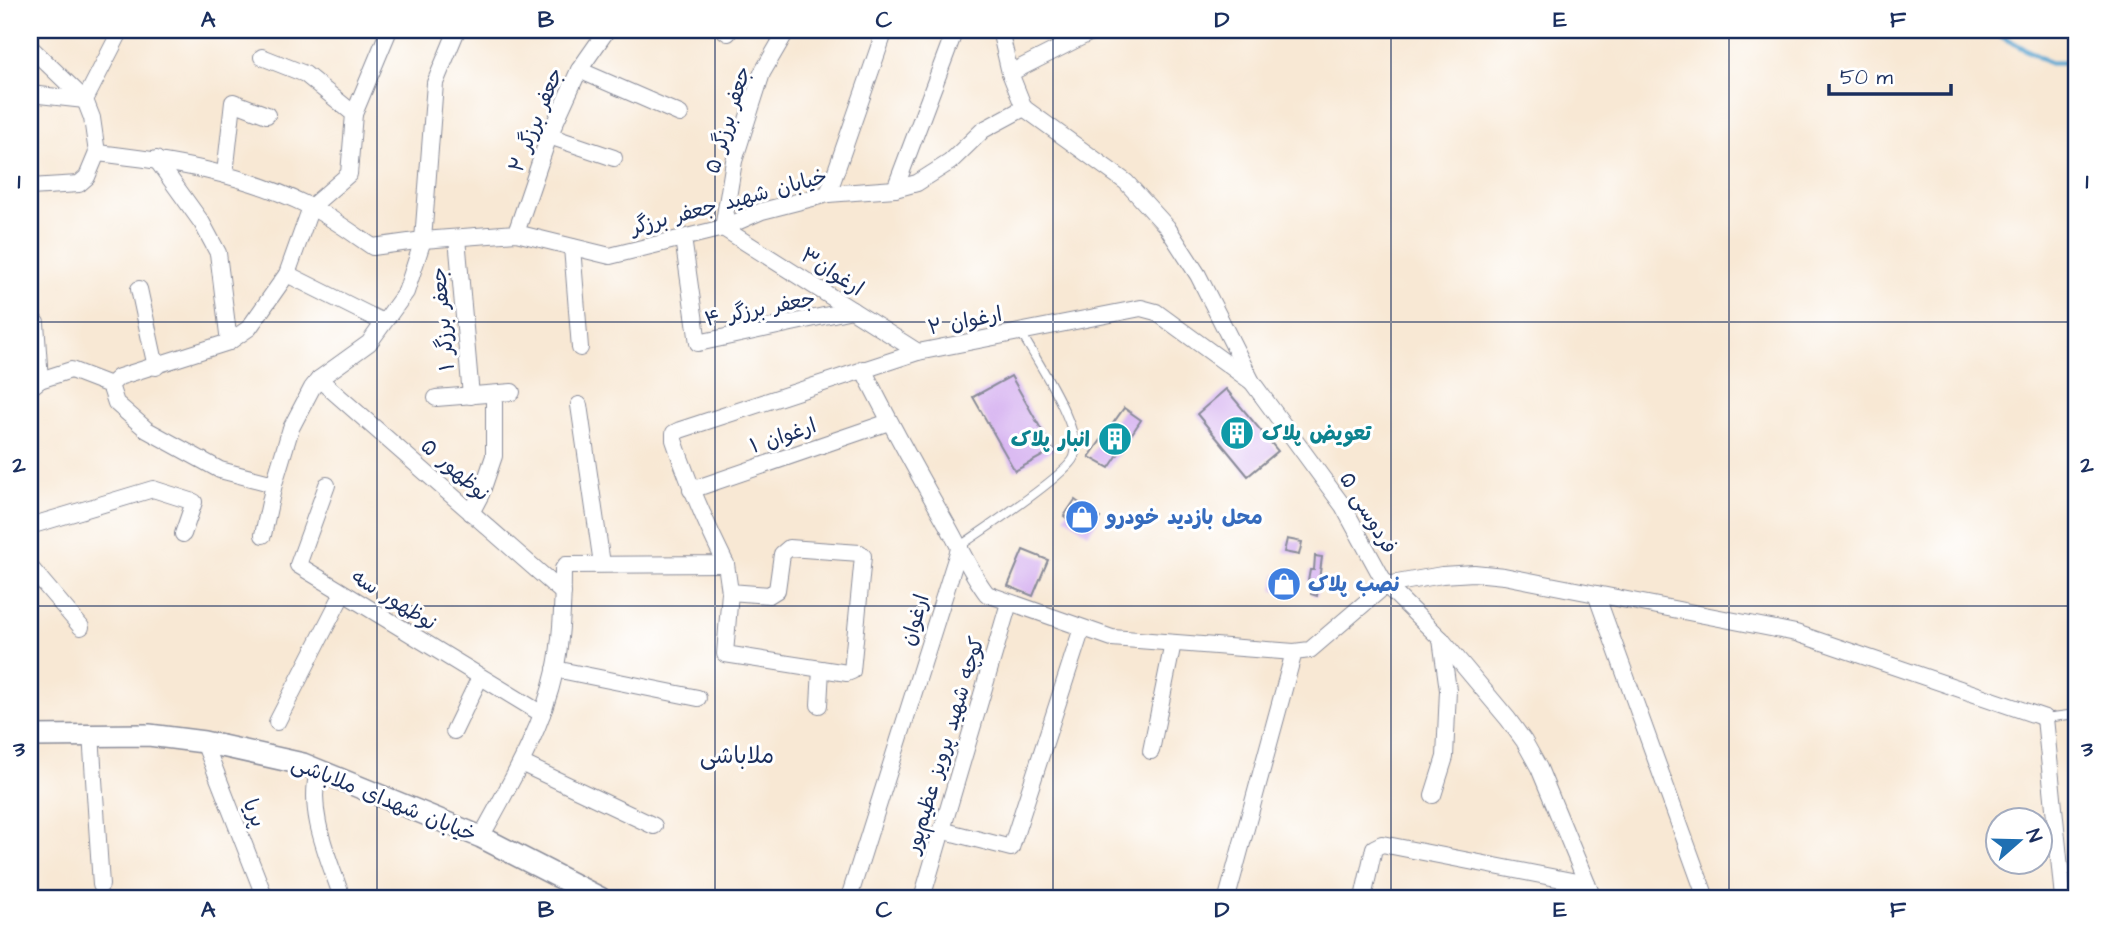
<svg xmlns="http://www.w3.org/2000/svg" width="2106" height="928" viewBox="0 0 2106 928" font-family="'Architects Daughter','Playpen Sans Arabic',sans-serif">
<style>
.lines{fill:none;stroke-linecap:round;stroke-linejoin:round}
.stream{stroke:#5aa7d3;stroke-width:5}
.building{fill:#d5b1f0}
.service-casing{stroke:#8a8c99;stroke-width:10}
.minor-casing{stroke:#8a8c99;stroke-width:18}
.tertiary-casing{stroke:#8a8c99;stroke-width:24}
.service{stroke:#fff;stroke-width:8}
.minor{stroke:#fff;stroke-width:16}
.tertiary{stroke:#fff;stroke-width:21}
.grid{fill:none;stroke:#1b2f5e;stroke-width:2;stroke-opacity:0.55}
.labels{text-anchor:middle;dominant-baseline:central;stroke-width:6;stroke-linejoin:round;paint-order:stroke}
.street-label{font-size:21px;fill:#1b2f5e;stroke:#fff}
.culture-label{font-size:21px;font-weight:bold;fill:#0d838f;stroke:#fff;text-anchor:start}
.shop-label{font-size:21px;font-weight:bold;fill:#366cbe;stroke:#fff;text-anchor:start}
.neighbourhood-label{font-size:23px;fill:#1b2f5e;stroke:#fff}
.neatline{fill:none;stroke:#1b2f5e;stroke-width:2.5}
.grid-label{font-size:23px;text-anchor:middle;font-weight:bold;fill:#1b2f5e}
</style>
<rect width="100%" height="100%" fill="#fff"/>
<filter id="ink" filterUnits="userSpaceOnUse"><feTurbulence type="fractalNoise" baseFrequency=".0143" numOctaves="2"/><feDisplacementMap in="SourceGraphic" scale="14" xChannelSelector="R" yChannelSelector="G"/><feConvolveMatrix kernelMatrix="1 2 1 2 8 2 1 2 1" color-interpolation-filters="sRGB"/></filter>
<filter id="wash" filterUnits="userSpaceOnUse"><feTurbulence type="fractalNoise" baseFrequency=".00686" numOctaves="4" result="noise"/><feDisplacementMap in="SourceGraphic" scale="28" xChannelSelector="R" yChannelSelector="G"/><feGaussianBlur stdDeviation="1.57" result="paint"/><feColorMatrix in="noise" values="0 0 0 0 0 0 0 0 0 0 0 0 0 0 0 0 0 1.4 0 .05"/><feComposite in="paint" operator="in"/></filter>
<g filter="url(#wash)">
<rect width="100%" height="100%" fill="#f8e8d4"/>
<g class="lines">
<polyline class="stream" points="1990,30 2050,63 2076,63"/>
</g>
<g id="blocks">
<g class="building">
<polygon points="1011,376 1053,450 1015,471 973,397"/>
<polygon points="1226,389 1278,451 1248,476 1197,414"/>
<polygon points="1124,408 1141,420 1109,468 1089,457"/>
<polygon points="1075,500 1100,518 1088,534 1064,516"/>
<polygon points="1287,539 1302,542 1299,555 1284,552"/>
<polygon points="1023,550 1048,560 1033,596 1008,586"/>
<polygon points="1315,556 1322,557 1317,596 1311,594 1312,582 1308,581 1310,570 1314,570"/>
<polygon points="1276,574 1294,577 1292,591 1273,591"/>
</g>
</g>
</g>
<g filter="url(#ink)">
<use href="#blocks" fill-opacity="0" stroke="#8a8c99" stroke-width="2"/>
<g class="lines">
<g class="service-casing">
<g id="service">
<path d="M960,546c20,-14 107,-71 114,-89 10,-26 -40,-101 -54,-126"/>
<polyline points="2045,718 2076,714"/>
</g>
</g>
<g class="minor-casing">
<g id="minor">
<polyline points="724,30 728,33"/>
<polyline points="1000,30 1010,73 1024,108 1126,182 1167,227 1198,275 1252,382 1343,506 1386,585 1441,639 1508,719 1524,741 1539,768 1593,898"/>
<polyline points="30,47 85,100 92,118 97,153 87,177 79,184 30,187"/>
<polyline points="262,57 305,74 354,114 349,174 311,207 287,274 249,328 229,342 119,377 110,385 116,403 147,430 220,470 274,484"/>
<polyline points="579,70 680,114"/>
<polyline points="1010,73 1095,30"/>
<polyline points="30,94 85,100"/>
<polyline points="85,100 121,30"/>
<polyline points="354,114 389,30"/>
<polyline points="549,136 614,158"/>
<path d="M97,153c74,8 145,20 212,53 22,11 43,27 64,41l50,-7 93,-7 94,23 113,-28 39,-17 66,-17 67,-5 22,-6 33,-21 33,-32 41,-22"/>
<polyline points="156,159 202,223 218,253 229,342"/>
<polyline points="225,174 233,102 267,115"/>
<polyline points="895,189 955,30"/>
<polyline points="828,194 885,30"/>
<polyline points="723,228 918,352"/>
<polyline points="723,228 734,161 762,73 787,30"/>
<polyline points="516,233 549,136 579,70 607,30"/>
<polyline points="457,238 471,396"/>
<polyline points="683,238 698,343 852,310"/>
<polyline points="572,247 580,348"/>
<polyline points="287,274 383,322"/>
<polyline points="139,289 156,367"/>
<polyline points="30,320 36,323 40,380"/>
<path d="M863,369c26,53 54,103 83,154 14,24 24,49 41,71l125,44 182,14"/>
<polyline points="319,379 563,593"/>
<polyline points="30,388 40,380 71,370 110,385"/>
<polyline points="436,398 512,392"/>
<polyline points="579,405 602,564"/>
<polyline points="327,485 298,565 542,714"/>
<polyline points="691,490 889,422"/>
<polyline points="471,513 481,494 494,456 494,395"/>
<polyline points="30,526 153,489 194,502 183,534"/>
<polyline points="263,535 274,484 291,428 312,388 319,379 369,343 406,292 423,240 435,83 457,30"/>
<polyline points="726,564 730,592 725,654 847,673 852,671 863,556 860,553 789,548 782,554 777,590 769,595 730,592"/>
<polyline points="30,567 81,627"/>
<polyline points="1596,594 1706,898"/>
<polyline points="555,669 698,698"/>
<polyline points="819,705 821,669"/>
<polyline points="277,722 343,593"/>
<polyline points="454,731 480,677"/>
<polyline points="91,734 101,885"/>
<polyline points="204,742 265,898"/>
<polyline points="1151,751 1173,643"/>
<polyline points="521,763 654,826"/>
<path d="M318,771c-11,43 11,87 24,127"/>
<polyline points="1433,795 1445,757 1448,690 1441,639"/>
<polyline points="941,830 1011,848 1082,628"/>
<path d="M481,837c29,-53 61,-107 74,-166 7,-33 8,-69 8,-102l3,-4 160,-1c-21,-42 -37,-79 -52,-124v-7l6,-3 238,-78 223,-44 15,4 96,70"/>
<polyline points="849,898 960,546"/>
<polyline points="922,898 1009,603"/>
<polyline points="1227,898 1294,652 1310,650 1386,585 1442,575 1474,573 1504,576 1796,633 2045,718 2063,898"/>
<polyline points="1363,898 1374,848 1382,844 1587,884"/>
</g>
</g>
<g class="tertiary-casing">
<polyline id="tertiary" points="30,736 149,735 204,742 303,764 481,837 600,898"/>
</g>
<use href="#service" class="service"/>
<use href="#minor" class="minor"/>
<use href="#tertiary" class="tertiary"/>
</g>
</g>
<path class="grid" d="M377,30v868M715,30v868M1053,30v868M1391,30v868M1729,30v868M30,322h2046M30,606h2046"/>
<defs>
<g id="building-disc" transform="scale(1.75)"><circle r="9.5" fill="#0f9aa8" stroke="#fff"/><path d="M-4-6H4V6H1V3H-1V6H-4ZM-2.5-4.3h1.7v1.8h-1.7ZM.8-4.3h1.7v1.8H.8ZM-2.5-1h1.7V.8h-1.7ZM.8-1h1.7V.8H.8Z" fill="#fff"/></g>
<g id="shop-disc" transform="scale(1.75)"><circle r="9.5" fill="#3f7fe0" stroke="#fff"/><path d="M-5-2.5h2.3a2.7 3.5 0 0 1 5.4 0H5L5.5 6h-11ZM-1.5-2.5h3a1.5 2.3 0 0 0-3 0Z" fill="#fff"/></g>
</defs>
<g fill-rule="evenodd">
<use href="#building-disc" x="1237" y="433"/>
<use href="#building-disc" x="1115" y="439"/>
<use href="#shop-disc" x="1082" y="517"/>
<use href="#shop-disc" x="1284" y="584"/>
</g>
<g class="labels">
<g class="street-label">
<text transform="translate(536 120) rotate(-68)">جعفر برزگر ۲</text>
<text transform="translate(728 120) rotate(-73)">جعفر برزگر ۵</text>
<text transform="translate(729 202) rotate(-15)">خیابان شهید جعفر برزگر</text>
<text transform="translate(832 272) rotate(33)">ارغوان۳</text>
<text transform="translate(760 309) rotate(-11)">جعفر برزگر ۴</text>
<text transform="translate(443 319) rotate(-95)">جعفر برزگر ۱</text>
<text transform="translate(965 321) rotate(-11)">ارغوان ۲</text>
<text transform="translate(783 436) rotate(-19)">ارغوان ۱</text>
<text transform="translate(455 470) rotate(41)">نوظهور ۵</text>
<text transform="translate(1368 513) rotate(59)">فردوسی ۵</text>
<text transform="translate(394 600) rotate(32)">نوظهور سه</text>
<text transform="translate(915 620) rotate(-73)">ارغوان</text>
<text transform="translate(945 745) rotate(-73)">کوچه شهید پرویز عظیم‌پور</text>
<text transform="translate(384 799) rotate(22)">خیابان شهدای ملاباشی</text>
<text transform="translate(254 813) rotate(69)">پریا</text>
</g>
<g class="culture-label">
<text x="1262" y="433">تعویض پلاک</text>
<text x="1090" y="439" text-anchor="end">انبار پلاک</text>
</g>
<g class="shop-label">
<text x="1106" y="517">محل بازدید خودرو</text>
<text x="1308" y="584">نصب پلاک</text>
</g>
<g class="neighbourhood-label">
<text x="737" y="756">ملاباشی</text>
</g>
</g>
<rect width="2106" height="928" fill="none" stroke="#fff" stroke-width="77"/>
<g transform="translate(2019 841) rotate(70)"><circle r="33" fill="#ffffff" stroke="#a4acbf" stroke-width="2"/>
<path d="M0-5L12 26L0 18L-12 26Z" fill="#1f6fb2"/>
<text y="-10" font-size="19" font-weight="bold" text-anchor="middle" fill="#1b2f5e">N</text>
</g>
<path d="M1829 84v10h122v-10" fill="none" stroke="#1b2f5e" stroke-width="3.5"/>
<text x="1840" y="84" font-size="21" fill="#1b2f5e" stroke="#ffffff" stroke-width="5" paint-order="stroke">50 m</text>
<rect x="38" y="38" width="2030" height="852" class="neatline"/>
<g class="grid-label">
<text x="208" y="27">A</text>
<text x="546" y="27">B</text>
<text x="884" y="27">C</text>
<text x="1222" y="27">D</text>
<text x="1560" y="27">E</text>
<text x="1898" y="27">F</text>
<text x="19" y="188">1</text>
<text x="2087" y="188">1</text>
<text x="19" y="472">2</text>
<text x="2087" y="472">2</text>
<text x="19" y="756">3</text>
<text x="2087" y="756">3</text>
<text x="208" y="917">A</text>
<text x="546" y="917">B</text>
<text x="884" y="917">C</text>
<text x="1222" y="917">D</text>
<text x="1560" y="917">E</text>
<text x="1898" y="917">F</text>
</g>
</svg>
